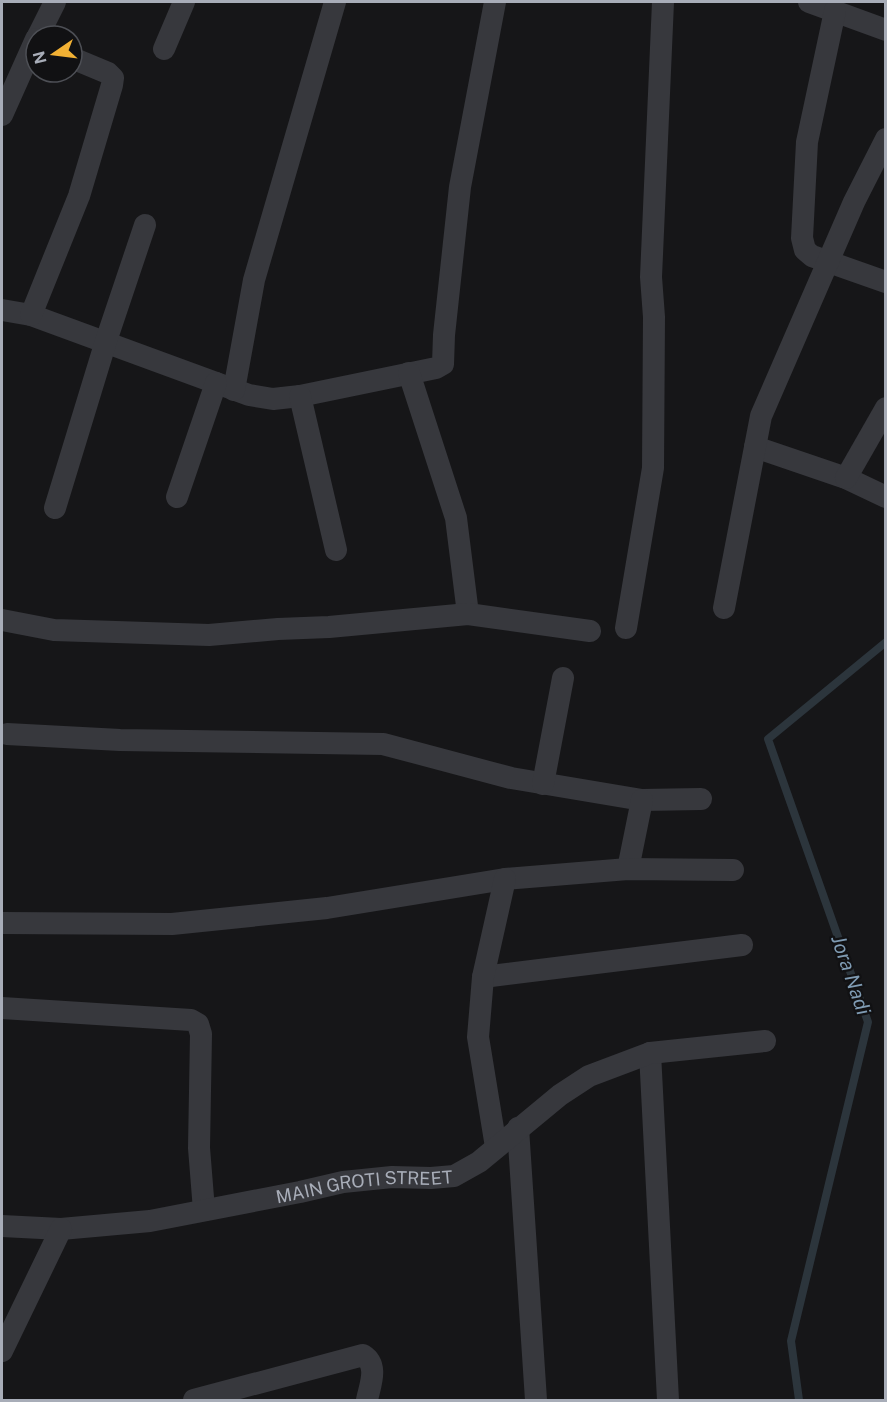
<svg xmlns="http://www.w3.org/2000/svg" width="887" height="1402" viewBox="0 0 887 1402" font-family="'Public Sans',sans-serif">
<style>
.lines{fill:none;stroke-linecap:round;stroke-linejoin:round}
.stream{stroke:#2c353c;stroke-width:8}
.minor{stroke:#37383d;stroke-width:22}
.labels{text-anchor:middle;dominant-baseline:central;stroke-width:4.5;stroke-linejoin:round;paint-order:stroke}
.street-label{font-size:18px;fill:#a8adb8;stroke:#111113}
.water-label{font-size:20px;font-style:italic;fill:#7f9bb3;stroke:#111113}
</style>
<rect width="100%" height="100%" fill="#161618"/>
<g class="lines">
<polyline class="stream" points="799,1400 791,1341 868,1022 768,739 886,642"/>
<g class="minor">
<polyline points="809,2 886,30"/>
<polyline points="835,11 807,142 802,238 805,250 812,256 886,282"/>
<polyline points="38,36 55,2"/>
<polyline points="164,49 184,2"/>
<polyline points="2,115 36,39"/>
<polyline points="2,310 31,315 249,395 273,399 300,396 436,368 443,364 444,335 460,187 495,2"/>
<polyline points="31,315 79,196 112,85 113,78 108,73 72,58"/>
<polyline points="409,373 456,518 468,614"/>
<polyline points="234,390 254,280 335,2"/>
<polyline points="300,396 336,550"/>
<polyline points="755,447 846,478 886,497"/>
<polyline points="846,478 886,408"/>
<polyline points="177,497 216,383"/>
<polyline points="55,508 106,341 145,225"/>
<polyline points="724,608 761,416 854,202 886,139"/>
<polyline points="2,620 54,630 209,635 278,629 329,627 468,614 590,631"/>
<polyline points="626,628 653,468 654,317 651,277 663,2"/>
<polyline points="7,734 120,740 383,744 511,778 642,800 701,799"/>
<polyline points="543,784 563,678"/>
<polyline points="628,869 642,800"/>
<polyline points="2,923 172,924 327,908 505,879 628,869 733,870"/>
<polyline points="483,977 742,945"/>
<polyline points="2,1008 191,1020 198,1024 201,1034 199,1148 204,1210"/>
<polyline points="650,1053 668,1400"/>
<polyline points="518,1128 536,1400"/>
<polyline points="496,1147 478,1037 483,977 505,879"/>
<path id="s1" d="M2,1226l59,3 89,-8 150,-29 43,-10 49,-5 39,1 23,-2 25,-14 81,-67 29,-19 61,-23 115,-12"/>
<polyline points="2,1351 61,1229"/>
<path d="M194,1400l169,-45c16,10 7,30 4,45"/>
</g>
</g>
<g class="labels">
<g class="street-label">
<text stroke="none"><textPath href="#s1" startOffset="366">MAIN GROTI STREET</textPath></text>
</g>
<g class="water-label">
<text transform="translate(851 975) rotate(71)">Jora Nadi</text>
</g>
</g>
<rect width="887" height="1402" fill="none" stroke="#a8adb8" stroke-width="6"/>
<g transform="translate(54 54) rotate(256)"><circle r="28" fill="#111113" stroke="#4d4f55" stroke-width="1.5"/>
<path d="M0-4.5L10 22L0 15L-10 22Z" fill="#f2b134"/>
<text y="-9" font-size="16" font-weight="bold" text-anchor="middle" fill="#a8adb8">N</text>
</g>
</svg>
